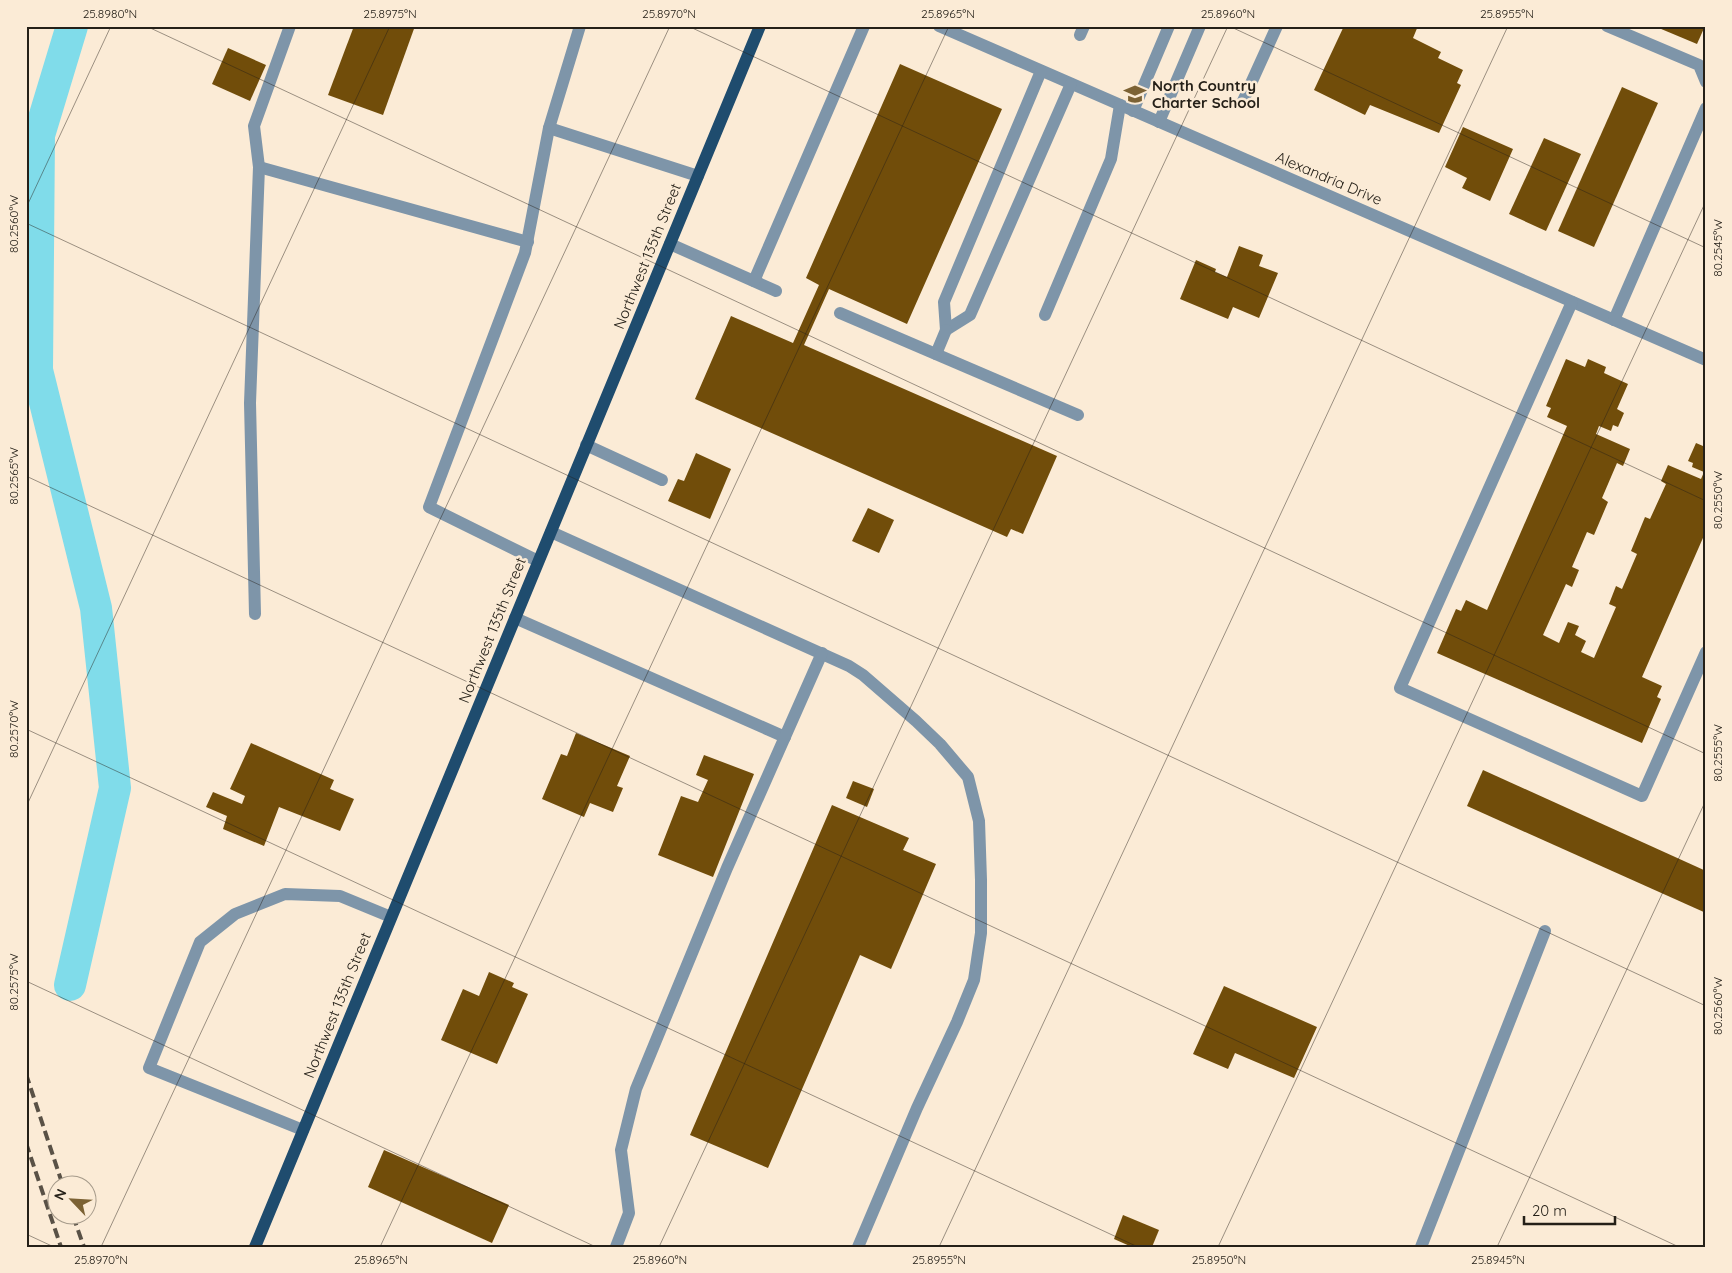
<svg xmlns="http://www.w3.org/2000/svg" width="1732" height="1273" viewBox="0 0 1732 1273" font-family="Quicksand,sans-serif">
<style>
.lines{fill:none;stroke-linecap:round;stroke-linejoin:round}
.canal{stroke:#80dcea;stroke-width:32}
.building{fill:#714d0a}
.minor{stroke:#7e95a9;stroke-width:12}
.major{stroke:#1f4c6e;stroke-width:12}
.rail{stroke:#595146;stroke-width:4;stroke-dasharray:10 5;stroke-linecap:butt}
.ticks{fill:none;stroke:#252018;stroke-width:1;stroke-opacity:0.45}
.labels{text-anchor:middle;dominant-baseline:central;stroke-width:5;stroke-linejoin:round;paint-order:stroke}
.poi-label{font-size:15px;font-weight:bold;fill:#252018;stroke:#fbebd6;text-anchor:start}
.street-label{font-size:15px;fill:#252018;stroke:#fbebd6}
.neatline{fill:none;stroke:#252018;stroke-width:2}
.ticks-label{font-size:12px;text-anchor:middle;fill:#252018}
</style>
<rect width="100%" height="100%" fill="#fbebd6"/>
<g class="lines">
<polyline class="canal" points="70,985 115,788 96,608 37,370 39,135 72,26"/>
</g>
<g class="building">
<polygon points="354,26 415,26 383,115 328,95"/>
<polygon points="1344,26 1418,26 1413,38 1441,52 1438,58 1463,70 1457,83 1461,85 1439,133 1370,105 1365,115 1314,90"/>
<polygon points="1654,26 1705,26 1697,44"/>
<polygon points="228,48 266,65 250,101 212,84"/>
<polygon points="900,64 1002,109 907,324 829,289 804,345 1057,456 1023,534 1011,529 1007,537 695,399 731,316 793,343 819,285 806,278"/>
<polygon points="1622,87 1658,103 1594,247 1558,231"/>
<polygon points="1463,127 1513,149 1490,201 1462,188 1467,178 1445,167"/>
<polygon points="1544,138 1581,154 1546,231 1509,214"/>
<polygon points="1239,246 1263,255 1259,266 1278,273 1259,318 1233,307 1228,319 1180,299 1196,260 1216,269 1215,272 1227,277"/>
<polygon points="1566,359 1585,367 1588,359 1606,367 1604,373 1628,384 1617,409 1624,413 1618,427 1613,425 1611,431 1599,426 1596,434 1630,449 1623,466 1617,463 1602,498 1608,502 1594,535 1587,532 1572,567 1579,570 1572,587 1566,584 1543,635 1559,643 1568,622 1579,626 1575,635 1586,641 1581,652 1594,658 1616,607 1609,604 1616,586 1622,589 1637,554 1631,551 1645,517 1650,519 1666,484 1661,481 1668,465 1701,479 1704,472 1692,467 1693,463 1688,461 1696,443 1703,446 1706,440 1706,531 1642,677 1662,686 1657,697 1661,699 1642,743 1437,653 1456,609 1461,611 1466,600 1487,610 1567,426 1547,417 1551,408 1546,406"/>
<polygon points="696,453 731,469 710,519 668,501 678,479 684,481"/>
<polygon points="868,508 894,520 879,553 852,541"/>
<polygon points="576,733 630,756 617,786 623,788 613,812 590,803 584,817 542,799 561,754 567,756"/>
<polygon points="251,743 334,780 330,789 354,799 340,831 279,807 264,846 223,829 227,816 206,807 213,792 242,804 245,796 230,789"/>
<polygon points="704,755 754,774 713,877 658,855 681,796 698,802 708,780 696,775"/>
<polygon points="1483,770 1706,871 1706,913 1467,806"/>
<polygon points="853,781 874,789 867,807 846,798"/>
<polygon points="832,805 909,838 903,850 936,864 891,969 860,955 768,1168 690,1135"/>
<polygon points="489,972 514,983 512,987 528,994 497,1064 441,1040 463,989 479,996"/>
<polygon points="1224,986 1317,1027 1294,1078 1235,1053 1228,1069 1193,1054"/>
<polygon points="384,1150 509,1205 492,1243 368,1187"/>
<polygon points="1123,1215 1159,1230 1152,1247 1132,1247 1114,1239"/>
</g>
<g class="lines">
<g class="minor">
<polyline points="939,26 1706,360"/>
<polyline points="1607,26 1699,65 1706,82"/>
<polyline points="1080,35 1084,26"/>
<polyline points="1041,71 944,302 946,330 970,315 1071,84"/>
<polyline points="1243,101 1277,26"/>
<polyline points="1133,111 1169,26"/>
<polyline points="1159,122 1200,26"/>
<polyline points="549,128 698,176"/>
<polyline points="259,167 528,242"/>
<polyline points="670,244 776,291"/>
<polyline points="754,281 864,26"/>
<polyline points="1572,302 1400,688 1642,796 1706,652"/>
<polyline points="840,313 1078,415"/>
<polyline points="1045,315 1111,159 1120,105"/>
<polyline points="1614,320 1706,108"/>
<polyline points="936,354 946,330"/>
<polyline points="586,445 662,480"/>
<polyline points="551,532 849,666 863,675 916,721 940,744 968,777 979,821 981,880 981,933 974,980 957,1022 917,1108 858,1247"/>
<polyline points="538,561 429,507 525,253 549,128 580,26"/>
<polyline points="255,614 250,403 259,167 254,126 290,26"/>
<polyline points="515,618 785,737"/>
<polyline points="303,1130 149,1068 200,942 235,914 285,894 340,896 391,917"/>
<polyline points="616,1247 629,1213 621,1150 636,1089 727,868 822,653"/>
<polyline points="1421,1247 1545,931"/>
</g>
<polyline class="major" points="255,1247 760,26"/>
<g class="rail">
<polyline points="26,1074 63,1186"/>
<polyline points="26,1143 61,1247"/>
<polyline points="73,1216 84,1247"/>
</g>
</g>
<path class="ticks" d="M146,26l1560,728M688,26l1018,475M1229,26l477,222M26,208l85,-182M26,223l1680,783M26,476l1653,771M26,729l1112,518M26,807l364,-781M26,981l570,266M26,1234l28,13M101,1247l569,-1221M380,1247l569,-1221M659,1247l569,-1221M939,1247l569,-1221M1218,1247l488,-1046M1497,1247l209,-447"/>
<defs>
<g id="school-bare" transform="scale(1.725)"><path d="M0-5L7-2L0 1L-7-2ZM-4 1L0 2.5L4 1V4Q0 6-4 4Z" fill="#7c6234" stroke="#fbebd6" stroke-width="2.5" paint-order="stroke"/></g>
</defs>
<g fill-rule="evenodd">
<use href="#school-bare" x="1135" y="94"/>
</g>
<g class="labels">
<g class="poi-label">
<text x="1152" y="85">North Country<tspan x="1152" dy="17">Charter School</tspan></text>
</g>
<g class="street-label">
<text transform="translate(1329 178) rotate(23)">Alexandria Drive</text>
<text transform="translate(647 256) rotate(-68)">Northwest 135th Street</text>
<text transform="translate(492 630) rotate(-68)">Northwest 135th Street</text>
<text transform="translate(337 1005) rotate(-68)">Northwest 135th Street</text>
</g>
</g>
<rect width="1732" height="1273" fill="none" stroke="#fbebd6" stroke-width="55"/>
<g transform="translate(72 1200) rotate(295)"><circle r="24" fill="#fbebd6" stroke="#a59a8a"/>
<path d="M0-4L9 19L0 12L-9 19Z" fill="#7c6234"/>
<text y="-8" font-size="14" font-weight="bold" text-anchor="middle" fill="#252018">N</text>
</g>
<path d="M1524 1216v8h91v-8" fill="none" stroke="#252018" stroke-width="2.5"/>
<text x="1532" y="1216" font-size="15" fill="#252018" stroke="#fbebd6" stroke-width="4" paint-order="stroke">20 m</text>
<rect x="28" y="28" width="1676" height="1218" class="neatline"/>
<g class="ticks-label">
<text x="110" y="18">25.8980°N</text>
<text x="390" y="18">25.8975°N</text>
<text x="669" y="18">25.8970°N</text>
<text x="948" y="18">25.8965°N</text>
<text x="1228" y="18">25.8960°N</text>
<text x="1507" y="18">25.8955°N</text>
<text transform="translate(14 224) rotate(-90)" y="4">80.2560°W</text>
<text transform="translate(1718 248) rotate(-90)" y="4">80.2545°W</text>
<text transform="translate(14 476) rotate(-90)" y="4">80.2565°W</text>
<text transform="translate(1718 500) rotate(-90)" y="4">80.2550°W</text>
<text transform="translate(14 729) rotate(-90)" y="4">80.2570°W</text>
<text transform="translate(1718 753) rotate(-90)" y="4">80.2555°W</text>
<text transform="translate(14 982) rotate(-90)" y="4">80.2575°W</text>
<text transform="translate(1718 1006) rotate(-90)" y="4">80.2560°W</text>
<text x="101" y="1264">25.8970°N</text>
<text x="381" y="1264">25.8965°N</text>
<text x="660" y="1264">25.8960°N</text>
<text x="939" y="1264">25.8955°N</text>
<text x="1219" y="1264">25.8950°N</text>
<text x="1498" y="1264">25.8945°N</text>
</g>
</svg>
